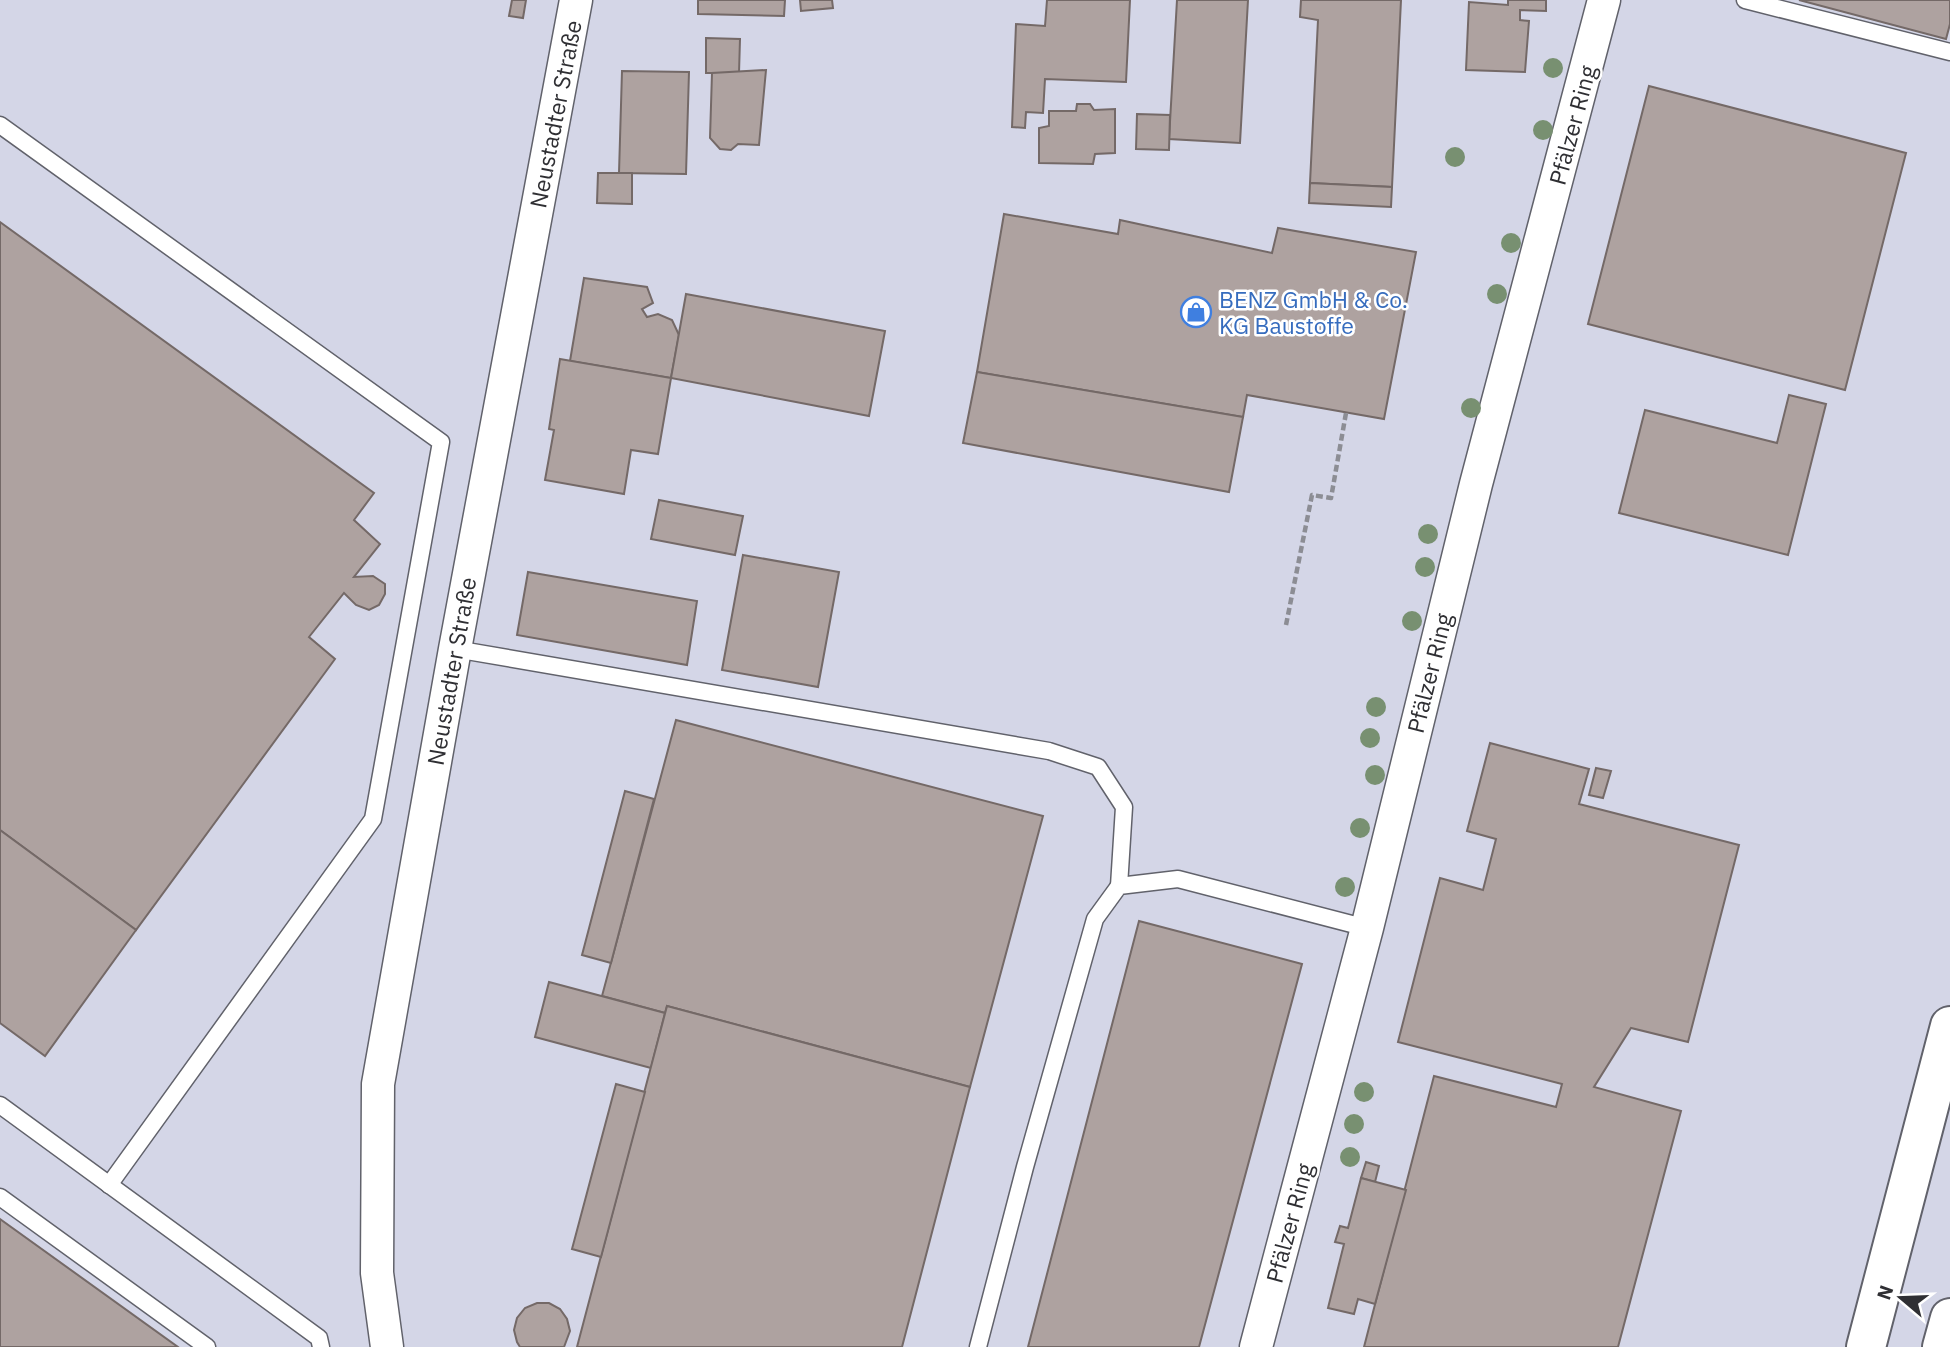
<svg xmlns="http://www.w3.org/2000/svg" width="1950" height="1347" viewBox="0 0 1950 1347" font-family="'IBM Plex Sans',sans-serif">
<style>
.built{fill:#d4d6e7}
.building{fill:#aea2a0;stroke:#746967;stroke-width:2}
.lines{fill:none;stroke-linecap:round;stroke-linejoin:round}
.service-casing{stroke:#61626b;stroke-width:19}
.minor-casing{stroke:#61626b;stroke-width:35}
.motorway-casing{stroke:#61626b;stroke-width:42}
.path{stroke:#8c8d94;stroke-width:4.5;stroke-dasharray:7 3.5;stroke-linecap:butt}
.service{stroke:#fff;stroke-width:16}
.minor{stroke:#fff;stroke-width:32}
.motorway{stroke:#fff;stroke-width:38}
.tree{fill:#789071}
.labels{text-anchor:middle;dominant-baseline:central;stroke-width:5;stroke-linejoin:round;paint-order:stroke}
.street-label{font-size:23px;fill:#2f2f33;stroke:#fff}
.shop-label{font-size:23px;fill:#366cbe;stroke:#fff;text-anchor:start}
</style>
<rect width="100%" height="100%" fill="#e1e2ed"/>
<rect class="built" x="0" y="0" width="1950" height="1347"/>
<g class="building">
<polygon points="512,0 526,0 523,18 509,16"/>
<polygon points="698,0 785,0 784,16 698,14"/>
<polygon points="800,0 832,0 833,8 801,11"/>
<polygon points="1047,0 1130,0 1126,82 1045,79 1043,113 1026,112 1025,128 1012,127 1016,24 1045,26"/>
<polygon points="1177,0 1248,0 1240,143 1169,139"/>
<polygon points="1301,0 1401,0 1392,187 1310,183 1318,20 1300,17"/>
<polygon points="1508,0 1546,0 1546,11 1520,10 1520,20 1529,21 1525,72 1466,70 1469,2 1508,5"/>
<polygon points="1799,0 1950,0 1950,24 1946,39"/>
<polygon points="706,38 740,39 739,73 706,73"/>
<polygon points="766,70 759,145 738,144 731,150 720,149 710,138 712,73"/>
<polygon points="622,71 689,72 686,174 619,173"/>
<polygon points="1649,86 1906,153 1845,390 1588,324"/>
<polygon points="1077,104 1090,104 1094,110 1115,109 1115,153 1095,154 1093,164 1039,163 1039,128 1049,126 1049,111 1076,111"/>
<polygon points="1137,114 1170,115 1169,150 1136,149"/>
<polygon points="598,173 632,173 632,204 597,203"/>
<polygon points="1310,183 1392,187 1391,207 1309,203"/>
<polygon points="1004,214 1118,234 1120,220 1272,253 1278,228 1416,252 1384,419 1247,395 1243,417 977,372"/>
<polygon points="0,222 374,493 354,520 380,544 354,577 373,576 385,584 385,594 379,605 369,610 356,605 344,593 309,637 335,659 136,930 0,830"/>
<polygon points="584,278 647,287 653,303 642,309 647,317 658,314 672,320 679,335 671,378 570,361"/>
<polygon points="686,294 885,331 869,416 671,378"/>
<polygon points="560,359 671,378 658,454 631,450 624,494 545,480 554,430 549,429"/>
<polygon points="977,372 1243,417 1229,492 963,443"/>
<polygon points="1789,395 1826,404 1788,555 1619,513 1645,410 1777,443"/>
<polygon points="659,500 743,516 735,555 651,539"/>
<polygon points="743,555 839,572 818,687 722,670"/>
<polygon points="528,572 697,601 687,665 517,635"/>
<polygon points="676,720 1043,816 970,1087 667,1006 665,1013 602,996"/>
<polygon points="1490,743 1589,769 1579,804 1739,845 1688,1042 1631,1028 1594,1087 1681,1111 1618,1347 1364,1347 1434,1076 1556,1107 1562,1084 1398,1042 1440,878 1483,890 1496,839 1467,831"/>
<polygon points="1596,768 1611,771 1603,798 1589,795"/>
<polygon points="625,791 654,799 611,963 582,955"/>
<polygon points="0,830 136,930 45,1056 0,1023"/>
<polygon points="1139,921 1302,964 1199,1347 1028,1347"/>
<polygon points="549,982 665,1013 651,1068 535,1037"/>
<polygon points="667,1006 970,1087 902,1347 577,1347"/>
<polygon points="616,1084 645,1092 601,1257 572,1249"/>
<polygon points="1366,1162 1379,1166 1375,1182 1361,1178"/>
<polygon points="1361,1178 1406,1190 1375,1304 1358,1299 1354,1314 1328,1308 1344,1244 1335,1242 1340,1226 1348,1228"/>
<polygon points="0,1219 178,1347 0,1347"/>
<polygon points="537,1303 549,1303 560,1309 567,1319 570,1331 564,1347 520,1347 517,1342 514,1330 517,1318 525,1308"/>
</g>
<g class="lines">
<g class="service-casing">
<g id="service">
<polyline points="1745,0 1950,52"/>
<polyline points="0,125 441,442 373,819 109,1185"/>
<polyline points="455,649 1049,751 1098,767 1124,807 1119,886"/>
<polyline points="0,1105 319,1338 321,1347"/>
<polyline points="0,1197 207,1347"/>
<polyline points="978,1347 1025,1167 1095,919 1119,886 1178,879 1367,928"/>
</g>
</g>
<g class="minor-casing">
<g id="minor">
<polyline points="387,1347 377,1273 378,1084 455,649 576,0"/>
<polyline points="1256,1347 1367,928 1476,484 1604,0"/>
</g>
</g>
<g class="motorway-casing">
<g id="motorway">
<polyline points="1866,1347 1950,1026"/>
<polyline points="1942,1347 1950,1318"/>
</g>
</g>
<polyline class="path" points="1286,625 1312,495 1331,498 1346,413"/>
<use href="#service" class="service"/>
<use href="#minor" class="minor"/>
<use href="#motorway" class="motorway"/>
</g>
<g class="tree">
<circle cx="1553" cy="68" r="10"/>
<circle cx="1543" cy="130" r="10"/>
<circle cx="1455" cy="157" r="10"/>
<circle cx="1511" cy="243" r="10"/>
<circle cx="1497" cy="294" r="10"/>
<circle cx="1471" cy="408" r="10"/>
<circle cx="1428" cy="534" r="10"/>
<circle cx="1425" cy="567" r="10"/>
<circle cx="1412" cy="621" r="10"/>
<circle cx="1376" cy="707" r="10"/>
<circle cx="1370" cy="738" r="10"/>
<circle cx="1375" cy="775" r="10"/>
<circle cx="1360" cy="828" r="10"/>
<circle cx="1345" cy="887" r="10"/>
<circle cx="1364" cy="1092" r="10"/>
<circle cx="1354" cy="1124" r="10"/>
<circle cx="1350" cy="1157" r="10"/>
</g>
<defs>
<g id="shop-ring" transform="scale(1.575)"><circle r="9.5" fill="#fff" stroke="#3f7fe0" stroke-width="1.5"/><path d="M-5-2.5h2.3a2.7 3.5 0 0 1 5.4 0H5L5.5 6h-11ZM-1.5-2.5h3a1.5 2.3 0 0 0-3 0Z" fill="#3f7fe0"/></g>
</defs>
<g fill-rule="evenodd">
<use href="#shop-ring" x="1196" y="312"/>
</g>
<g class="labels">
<g class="street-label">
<text transform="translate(555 114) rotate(-79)">Neustadter Straße</text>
<text transform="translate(1572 125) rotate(-75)">Pfälzer Ring</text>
<text transform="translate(451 671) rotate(-80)">Neustadter Straße</text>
<text transform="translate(1429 673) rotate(-76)">Pfälzer Ring</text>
<text transform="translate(1289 1223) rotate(-75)">Pfälzer Ring</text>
</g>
<g class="shop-label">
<text x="1219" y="299">BENZ GmbH &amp; Co.<tspan x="1219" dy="26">KG Baustoffe</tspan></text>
</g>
</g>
<g transform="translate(1901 1298) rotate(289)" stroke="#ffffff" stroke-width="5" paint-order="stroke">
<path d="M0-5L12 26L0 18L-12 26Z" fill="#2f2f33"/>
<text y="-10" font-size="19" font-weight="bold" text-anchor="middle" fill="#2f2f33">N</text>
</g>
</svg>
